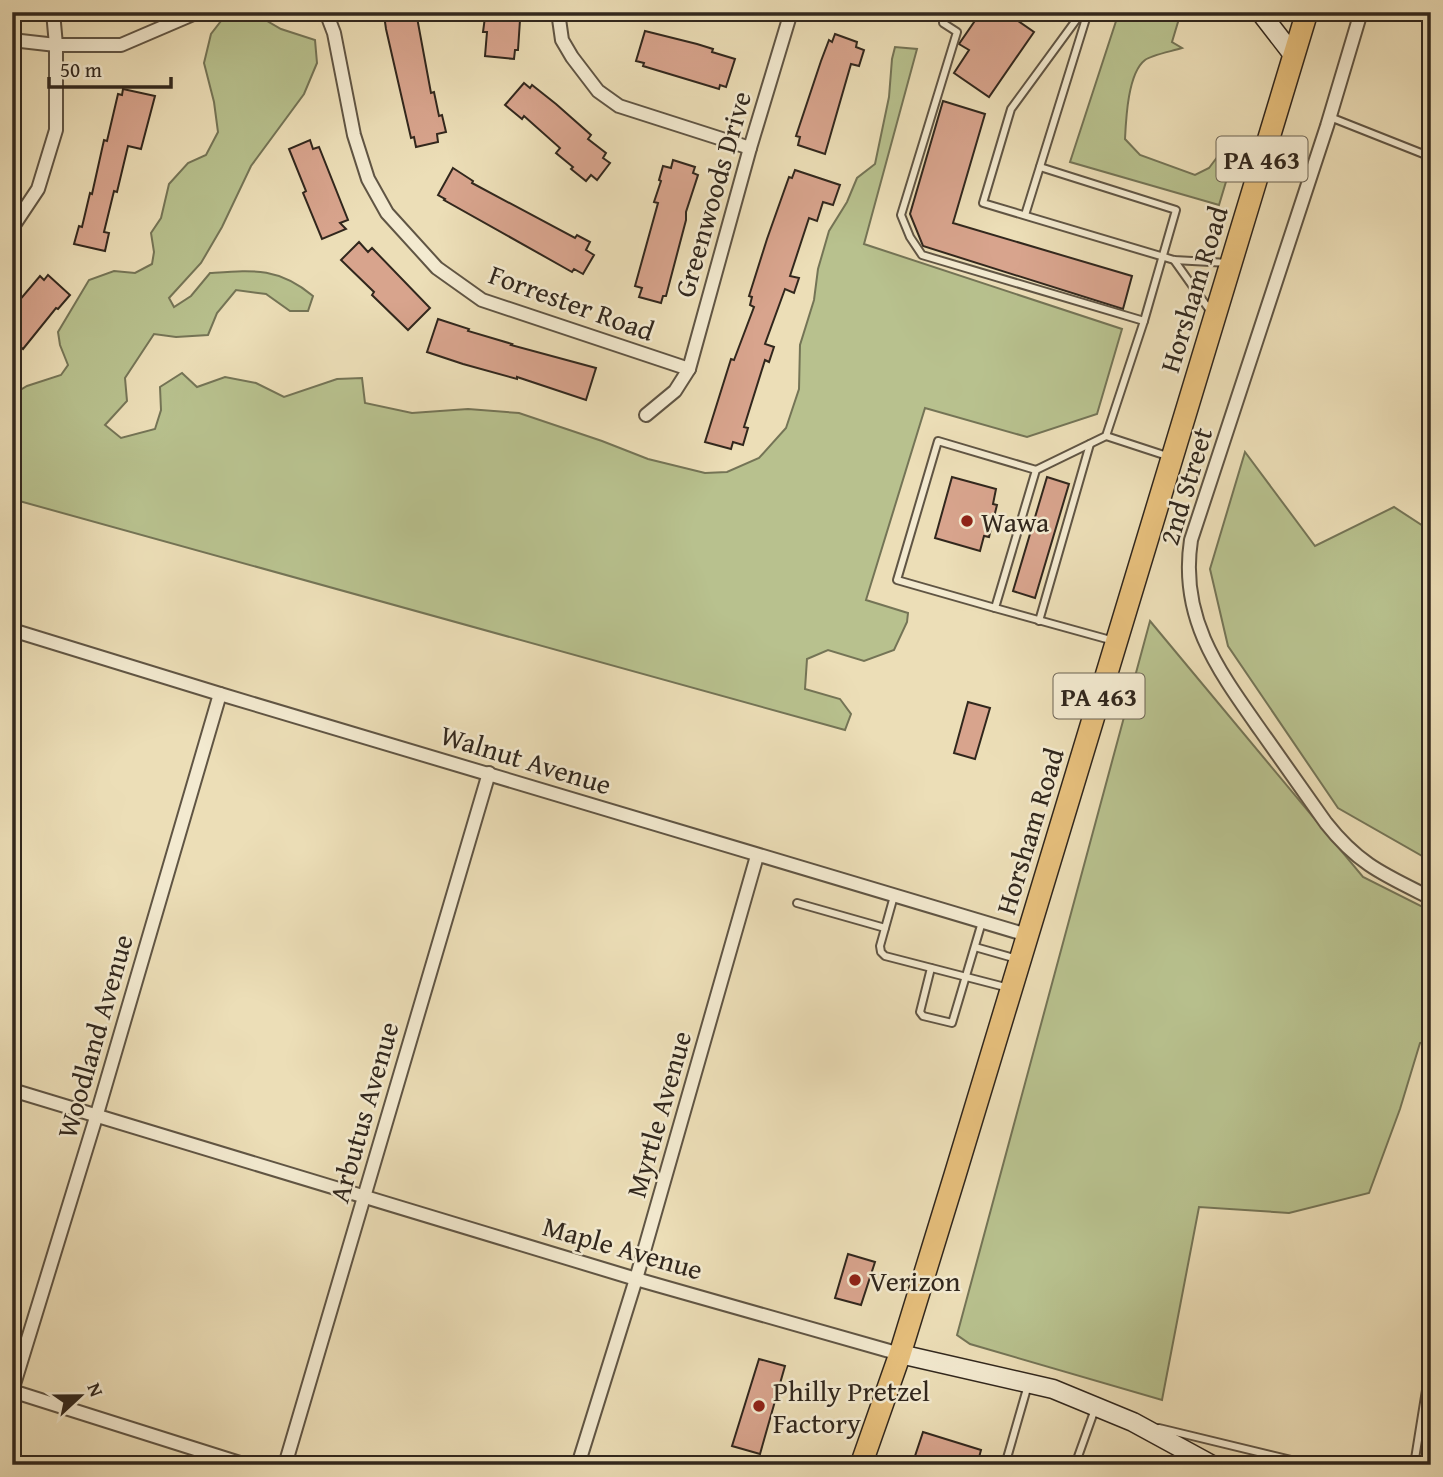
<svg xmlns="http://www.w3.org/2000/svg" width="1443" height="1477" viewBox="0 0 1443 1477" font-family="'Gentium Book Plus',serif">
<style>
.green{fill:#b8c18e;stroke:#747456;stroke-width:2}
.building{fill:#d8a48d;stroke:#31271d;stroke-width:2}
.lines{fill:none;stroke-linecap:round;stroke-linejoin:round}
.lane-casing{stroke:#605544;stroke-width:10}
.street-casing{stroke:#605544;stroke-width:16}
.secondary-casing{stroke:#31271d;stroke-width:21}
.primary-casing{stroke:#31271d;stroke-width:24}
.lane{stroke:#f3ead0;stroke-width:6}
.street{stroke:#f3ead0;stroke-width:12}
.secondary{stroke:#f3ead0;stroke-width:18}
.primary{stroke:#e6bf7c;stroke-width:21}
.poi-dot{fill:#8f2418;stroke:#f3ead0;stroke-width:2.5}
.labels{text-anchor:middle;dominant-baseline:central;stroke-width:5;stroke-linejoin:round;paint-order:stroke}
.shield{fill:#f3ead0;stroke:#6b6253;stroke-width:2}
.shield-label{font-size:26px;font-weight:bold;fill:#31271d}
.street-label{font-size:28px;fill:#31271d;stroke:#f3ead0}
.poi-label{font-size:28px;fill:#31271d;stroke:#f3ead0;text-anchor:start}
</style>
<rect width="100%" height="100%" fill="#ecdeb7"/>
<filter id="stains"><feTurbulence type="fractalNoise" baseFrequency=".00286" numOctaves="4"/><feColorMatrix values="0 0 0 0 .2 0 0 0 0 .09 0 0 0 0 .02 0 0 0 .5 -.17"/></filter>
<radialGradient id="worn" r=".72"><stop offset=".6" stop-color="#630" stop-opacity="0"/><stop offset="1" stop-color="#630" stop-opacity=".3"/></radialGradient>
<g class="green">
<path d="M228,12l27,2 26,15 34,11 2,23 -13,31 -53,72 -29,61 -21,36 -32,35 5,9 17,-11 19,-23c43,-3 68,-6 103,23l-5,15h-18l-24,-17 -30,-4 -19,23 -9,22 -32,2 -22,-3 -29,44 2,23 -22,24 16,13 34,-9 6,-19 -1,-23 22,-14 15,14 28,-10 31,6 28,14 53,-18 25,-1 3,25 47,10 56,-4 51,4 83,28 46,18 57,14 22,-1 32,-14 27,-30 13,-39 1,-44 14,-45 4,-31 11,-38 18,-29 10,-24 18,-14 14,-67 3,-38 3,-12 22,2 -53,195 258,85 -25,85 -70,23 -102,-29 -59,192 42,13 -1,9 -13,28 -30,11 -36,-11 -21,9 -2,30 35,10 11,15 -6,16 -833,-231v-104l15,-9 34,-11 7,-10 -8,-20 -2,-13 31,-52 25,-9 21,2 17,-9 2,-12 -3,-19 10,-15 8,-34 19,-21 18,-8 12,-23 -4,-30 -10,-39 7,-29z"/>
<path d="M1119,12h62l-9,30 10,6c-9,3 -31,7 -37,12 -17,13 -19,58 -20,79l15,16 55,20 14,-7 12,-16 13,3 -15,50 -149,-43z"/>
<polygon points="1245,452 1315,546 1394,507 1423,526 1431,542 1431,861 1338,808 1228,646 1210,569"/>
<polygon points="1150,621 1363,877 1431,911 1431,1040 1420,1043 1400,1109 1369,1193 1289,1213 1199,1207 1162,1400 970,1344 957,1335"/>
</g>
<g class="building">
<polygon points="386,12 416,12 431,93 434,92 439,116 442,115 446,132 437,134 438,142 416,147 414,137 411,138 386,29 384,15 387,15"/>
<polygon points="494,12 517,12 516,20 520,20 518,50 515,50 514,59 485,56 487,32 483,32 485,17 493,18"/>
<polygon points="981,12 1005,12 1034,32 989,97 954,73 969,50 959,44"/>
<polygon points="645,31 697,44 713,49 712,52 735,59 726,87 720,85 719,89 643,66 644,63 636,61"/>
<polygon points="835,34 857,42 856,47 864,50 859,66 851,64 825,154 798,145 800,137 796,136 821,61 829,40 832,42"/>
<polygon points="524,83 530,88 532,85 556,104 591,135 588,139 606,153 603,158 610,163 597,180 591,175 586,181 571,169 573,167 556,153 560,148 524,116 522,119 505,105"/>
<polygon points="123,89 155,96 141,149 128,146 117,192 114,191 104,232 109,233 105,251 74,244 79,226 82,227 90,193 92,194 104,140 107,141 118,94 122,95"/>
<polygon points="943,101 985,114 953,223 1132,276 1123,309 923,246 910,214"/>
<polygon points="310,140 313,149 319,147 348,220 340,223 346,229 322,239 303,193 306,191 289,149"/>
<polygon points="673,160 695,167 693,173 698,175 686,212 686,220 666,296 663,296 661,303 639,297 642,288 635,286 658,203 654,202 661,181 659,180 663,166 671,168"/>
<polygon points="453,168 473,181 472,183 575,238 577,235 590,242 586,250 594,255 583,274 574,269 572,272 444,200 445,199 438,195"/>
<polygon points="795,170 840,185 833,205 823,202 817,221 809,218 790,276 799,278 794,293 785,289 765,344 774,347 769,362 765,360 744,427 748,428 743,445 733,442 731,449 705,442 731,359 734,360 754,307 750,305 752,297 749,296 767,239 789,177 792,178"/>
<polygon points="359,242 368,252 372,248 430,308 408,330 372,295 374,292 341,260"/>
<polygon points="48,275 70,295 58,309 56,308 23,349 12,340 12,309 40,276 44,280"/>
<polygon points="438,319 469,329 468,331 512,344 511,345 596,368 586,400 517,377 517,379 463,364 427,352"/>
<polygon points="952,477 996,489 993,504 997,505 989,537 984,536 980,551 935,538"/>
<polygon points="1047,477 1069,484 1035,598 1013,591"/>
<polygon points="968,702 990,708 975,759 954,753"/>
<polygon points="848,1254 875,1262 861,1305 835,1298"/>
<polygon points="759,1359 785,1366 760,1454 732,1446"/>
<polygon points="923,1432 981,1450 977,1465 912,1465"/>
</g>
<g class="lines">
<g class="lane-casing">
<g id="lane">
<polyline points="943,12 943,23 957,32 901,215 910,237 922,255 1144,321"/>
<polyline points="1082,12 1011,109 983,203 1174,260 1229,263"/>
<polyline points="1330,117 1431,157"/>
<polyline points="1040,167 1176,210 1144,321 1106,436 1036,470 995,608 1114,641"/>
<polyline points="1025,215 1088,12"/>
<polyline points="1174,260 1211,312"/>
<polyline points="1106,436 1167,456"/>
<polyline points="995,608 897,580 938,441 1036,470"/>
<polyline points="1039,621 1090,444"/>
<polyline points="894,896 880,946 881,952 885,956 1009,988"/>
<polyline points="797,903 885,928"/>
<polyline points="975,947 1017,959"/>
<polyline points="931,968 920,1012 923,1016 952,1023 982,922"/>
<polyline points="1159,1428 1312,1465"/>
<polyline points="1005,1465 1028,1385"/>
<polyline points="1075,1465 1095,1409"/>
<polyline points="1414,1465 1431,1359"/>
</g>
</g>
<g class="street-casing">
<g id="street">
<polyline points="326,12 334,33 354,135 368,179 387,213 437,268 482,300 689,369"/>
<polyline points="558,12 562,40 572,57 598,91 619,106 750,148"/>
<path d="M1361,12l-34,114 -136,414c-12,78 27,130 70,191 21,30 43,61 65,92 33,42 59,52 105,75"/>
<polyline points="12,40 56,45 121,45 198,12"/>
<polyline points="12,228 38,189 56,130 56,45 53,12"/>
<polyline points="646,415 675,391 689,369 750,148 791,12"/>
<polyline points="12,630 220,694 1027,935"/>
<polyline points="12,1090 636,1279 900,1354"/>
<polyline points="12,1391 97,1114 220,694"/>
<polyline points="12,1391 246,1465"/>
<polyline points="285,1465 489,773"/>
<polyline points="578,1465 636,1279 757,856"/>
</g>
</g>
<g class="secondary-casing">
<g id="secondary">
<polyline points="1260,12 1294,56"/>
<polyline points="900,1354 1053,1389 1133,1422 1212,1465"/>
</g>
</g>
<g class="primary-casing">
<polyline id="primary" points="861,1465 900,1354 955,1175 1307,12"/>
</g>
<use href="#lane" class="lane"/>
<use href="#street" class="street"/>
<use href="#secondary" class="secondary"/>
<use href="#primary" class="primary"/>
</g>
<g class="poi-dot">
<circle cx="967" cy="521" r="7"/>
<circle cx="855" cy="1280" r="7"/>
<circle cx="759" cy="1406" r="7"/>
</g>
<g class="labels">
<g class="shield">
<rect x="1216.5" y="136.5" width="91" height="45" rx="5"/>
<rect x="1053.5" y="673.5" width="91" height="45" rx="5"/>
</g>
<g class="shield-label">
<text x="1262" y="159">PA 463</text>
<text x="1099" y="696">PA 463</text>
</g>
<g class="street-label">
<text transform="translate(712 194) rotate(-74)">Greenwoods Drive</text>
<text transform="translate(1193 289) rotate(-73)">Horsham Road</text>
<text transform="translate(572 302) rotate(20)">Forrester Road</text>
<text transform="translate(1185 486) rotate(-73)">2nd Street</text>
<text transform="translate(526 759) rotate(17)">Walnut Avenue</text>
<text transform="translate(1029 831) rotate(-73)">Horsham Road</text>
<text transform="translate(94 1036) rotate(-74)">Woodland Avenue</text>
<text transform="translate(363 1112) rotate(-74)">Arbutus Avenue</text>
<text transform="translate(658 1114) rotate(-74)">Myrtle Avenue</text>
<text transform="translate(623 1247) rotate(16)">Maple Avenue</text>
</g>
<g class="poi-label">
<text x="981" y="521">Wawa</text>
<text x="869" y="1280">Verizon</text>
<text x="773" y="1390">Philly Pretzel<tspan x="773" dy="32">Factory</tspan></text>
</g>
</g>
<rect width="1443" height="1477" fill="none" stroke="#ecdeb7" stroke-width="42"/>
<rect x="14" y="14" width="1415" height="1449" fill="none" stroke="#31271d" stroke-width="3.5"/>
<rect x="21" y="21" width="1401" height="1435" fill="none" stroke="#31271d" stroke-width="2"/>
<g transform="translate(80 1396) rotate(68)" stroke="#f3ead0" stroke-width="5" paint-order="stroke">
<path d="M0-5L12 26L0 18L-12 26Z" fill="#31271d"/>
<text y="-10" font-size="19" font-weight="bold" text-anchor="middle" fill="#31271d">N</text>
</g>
<path d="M49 77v10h122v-10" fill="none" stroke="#31271d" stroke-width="3.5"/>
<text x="60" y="77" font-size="21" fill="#31271d" stroke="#f3ead0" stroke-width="5" paint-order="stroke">50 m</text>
<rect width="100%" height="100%" filter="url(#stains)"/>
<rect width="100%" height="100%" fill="url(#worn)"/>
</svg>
